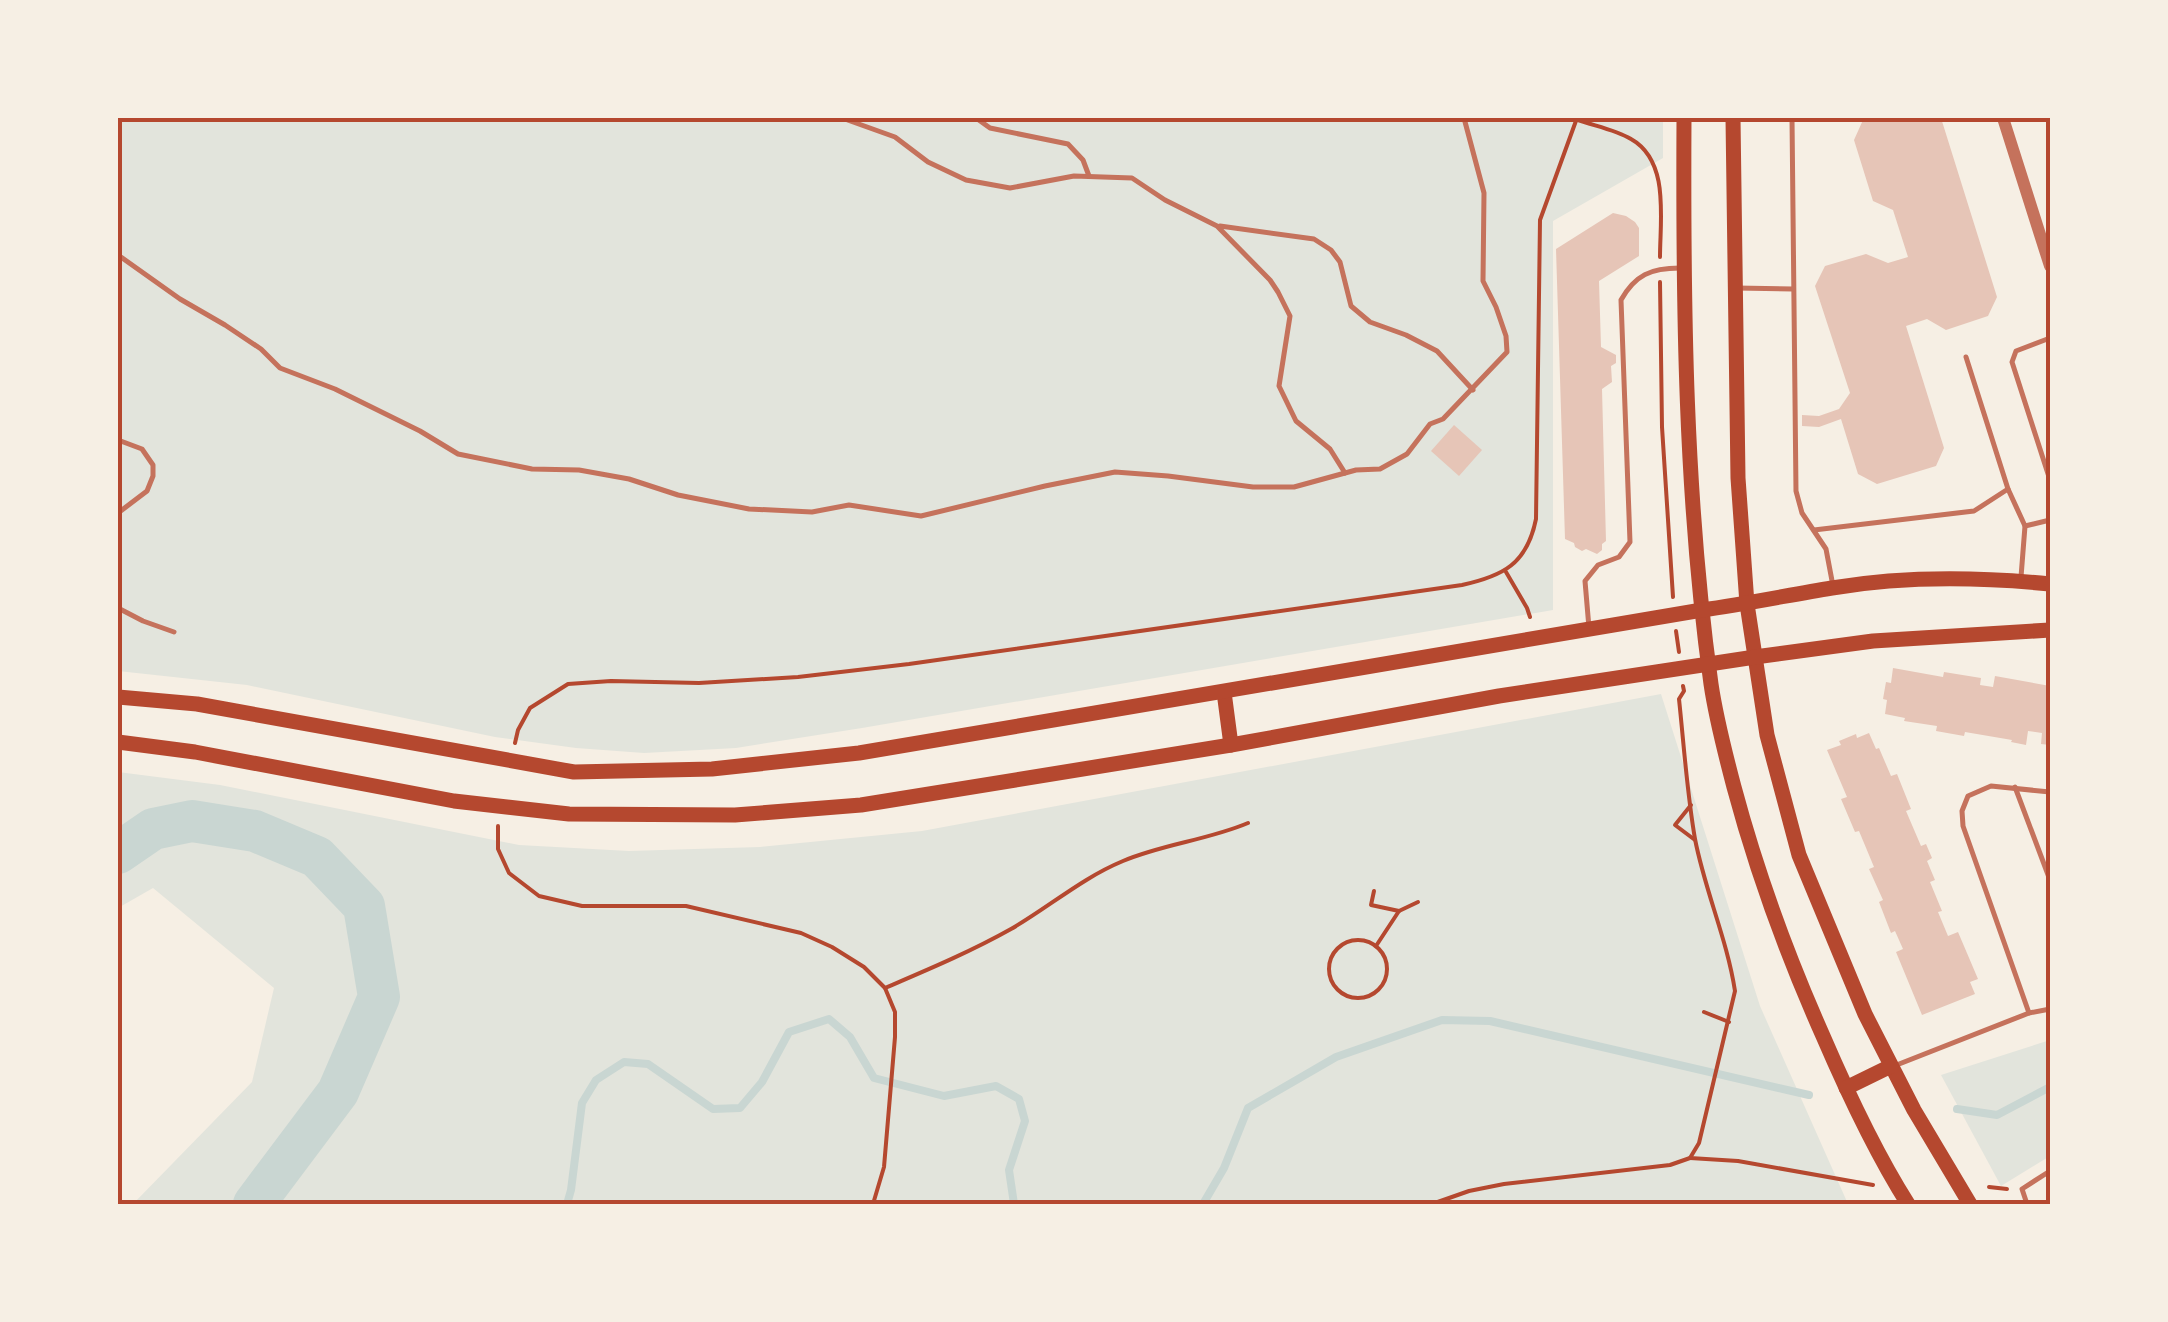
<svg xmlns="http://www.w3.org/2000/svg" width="2168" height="1322" viewBox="0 0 2168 1322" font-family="'Noto Sans',sans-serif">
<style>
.green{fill:#e2e4dc}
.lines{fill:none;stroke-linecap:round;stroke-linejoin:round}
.stream{stroke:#c9d6d2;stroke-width:8}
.river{stroke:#c9d6d2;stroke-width:42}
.building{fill:#e6c5b7}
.path{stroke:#b5482f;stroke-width:4}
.service{stroke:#c5725c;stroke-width:5}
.tertiary{stroke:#c5725c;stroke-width:12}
.secondary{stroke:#b5482f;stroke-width:15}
.neatline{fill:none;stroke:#b5482f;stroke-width:4}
</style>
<rect width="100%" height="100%" fill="#f6efe4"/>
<g class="green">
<polygon points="118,118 1663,118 1663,158 1553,221 1553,610 862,728 736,748 644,753 576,748 495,737 247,685 118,671"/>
<polygon points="1661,694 1760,1006 1848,1204 133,1204 252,1082 274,988 153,888 118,908 118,772 220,785 519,845 629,851 760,847 922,831"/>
<polygon points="2050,1040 2050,1156 2001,1186 1941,1075"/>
</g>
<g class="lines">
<g class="stream">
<polyline points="1957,1109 1997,1115 2050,1087"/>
<polyline points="567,1204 571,1190 582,1103 596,1080 624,1062 648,1064 713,1109 740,1108 762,1082 789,1032 829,1019 850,1037 874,1078 944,1096 996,1086 1019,1099 1025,1121 1009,1170 1014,1204"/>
<polyline points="1203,1204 1224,1168 1248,1108 1336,1057 1442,1020 1490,1021 1809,1095"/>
</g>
<polyline class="river" points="118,853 153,829 192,821 255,831 317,857 364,906 379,997 338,1092 254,1204"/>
</g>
<g class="building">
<polygon points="1873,118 1941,118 1997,297 1988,316 1946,330 1927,319 1906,326 1944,448 1936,466 1877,484 1858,474 1841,419 1819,427 1802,426 1802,415 1819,416 1839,409 1850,393 1815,286 1825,266 1866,254 1888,263 1908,257 1893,210 1873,201 1854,140 1863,120"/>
<polygon points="1613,213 1626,216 1635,222 1639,228 1639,256 1599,281 1601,347 1616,355 1616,363 1611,366 1612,382 1602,389 1606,541 1602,544 1602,550 1597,554 1586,549 1582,551 1575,547 1574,543 1565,539 1556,249"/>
<polygon points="1454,425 1482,450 1459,476 1431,451"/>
<polygon points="1893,668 1943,677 1944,672 1981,678 1980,685 1993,687 1995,676 2050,686 2050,745 2041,744 2042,733 2028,731 2026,745 2011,742 2012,740 1965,732 1964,736 1936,731 1937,726 1904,721 1905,718 1885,714 1887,700 1883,699 1886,682 1891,683"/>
<polygon points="1869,733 1876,749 1879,748 1891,776 1897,774 1911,809 1906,811 1921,846 1926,844 1932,858 1927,861 1935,880 1930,882 1942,911 1938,912 1948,936 1958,932 1978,979 1970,982 1975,994 1922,1015 1896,952 1903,949 1895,931 1891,933 1879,902 1883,900 1869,869 1874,867 1859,831 1855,832 1841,799 1847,797 1827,750 1841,745 1839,741 1856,734 1857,738"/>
</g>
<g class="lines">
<g class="path">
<path d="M1578,120c17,6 38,10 53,19 39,22 29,80 29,118"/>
<polyline points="1660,282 1662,427 1673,597"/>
<polyline points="1506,572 1527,608 1530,617"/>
<polyline points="1676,631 1679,652"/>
<path d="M515,743l3,-13 12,-22 38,-24 43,-3 88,2 99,-6 111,-13 553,-79c41,-9 65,-21 74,-66l4,-299 37,-102"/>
<polyline points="1691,805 1675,825 1695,840"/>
<polyline points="498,826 498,849 509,873 539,896 582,906 686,906 801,933 832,947 864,967 885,988 895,1012 895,1037 884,1167 873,1204"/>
<polyline points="1374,891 1371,905 1399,911"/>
<circle cx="1358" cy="969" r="29"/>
<polyline points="1376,946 1399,911 1418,902"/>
<path d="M885,988c42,-18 85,-36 126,-59 38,-22 71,-51 112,-68 40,-17 85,-21 125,-38"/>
<polyline points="1704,1012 1729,1022"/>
<polyline points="1690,1158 1738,1161 1873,1185"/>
<polyline points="1989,1187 2007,1189"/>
<path d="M1432,1204l37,-13 35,-7 166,-19 20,-7 9,-15 36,-152c-8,-52 -30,-100 -40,-152 -8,-46 -11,-93 -16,-140l5,-8 -1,-5"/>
</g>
<g class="service">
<polyline points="842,118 895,137 928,162 966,180 1010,188 1074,176 1132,178 1165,200 1217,226 1270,280 1278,292 1290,316 1279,386 1296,421 1330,449 1345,473"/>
<polyline points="976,118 990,128 1068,144 1083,160 1089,176"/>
<polyline points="1792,118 1796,491 1802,513 1826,549 1833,586"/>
<polyline points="1220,226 1314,239 1331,250 1340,262 1351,306 1370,322 1406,335 1437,351 1473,390"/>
<polyline points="118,255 180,299 225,325 261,349 280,368 335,389 420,431 458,454 532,469 579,470 629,479 678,495 749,509 812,512 849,505 921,516 1045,486 1115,472 1168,476 1253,487 1294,487 1356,470 1380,469 1407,454 1430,424 1443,419 1507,352 1506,336 1496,307 1483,281 1484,193 1464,118"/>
<polyline points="1736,288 1793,289"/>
<polyline points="2050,338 2016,351 2012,362 2050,480"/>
<polyline points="118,440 142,449 153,465 153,476 147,491 118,513"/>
<polyline points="2008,489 2025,526 2021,577"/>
<polyline points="2025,526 2050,520"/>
<polyline points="1814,530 1974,511 2008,489 1966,357"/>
<polyline points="118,608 143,621 174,632"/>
<path d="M1589,628l-4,-47 13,-16 21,-8 11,-15 -9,-242c14,-25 30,-32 59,-32"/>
<polyline points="2015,787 2050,880"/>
<polyline points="2029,1013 1963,826 1962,811 1968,796 1991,786 2050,792"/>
<polyline points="1894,1066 2029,1013 2050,1009"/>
<polyline points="2027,1204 2022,1189 2050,1171"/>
</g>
<polyline class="tertiary" points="2003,118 2050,266"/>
<g class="secondary">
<path d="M1684,118c-1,188 1,379 27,566 5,34 14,69 23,103 23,86 53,168 89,249 25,58 52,116 85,168"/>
<polyline points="1733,118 1738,478 1747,604 1767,735 1799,855 1865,1014 1914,1110 1970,1204"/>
<polyline points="1224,692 1231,745"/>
<path d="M118,697l79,7 377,68 138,-3 147,-16 843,-143c44,-6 87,-15 130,-22 71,-12 147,-11 218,-4"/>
<polyline points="118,742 195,752 454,801 569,814 735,815 861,805 1231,745 1499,696 1755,657 1873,641 2050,630"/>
<polyline points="1846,1088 1891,1066"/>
</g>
</g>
<rect width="2168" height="1322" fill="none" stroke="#f6efe4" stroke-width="240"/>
<rect x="120" y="120" width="1928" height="1082" class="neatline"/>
</svg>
